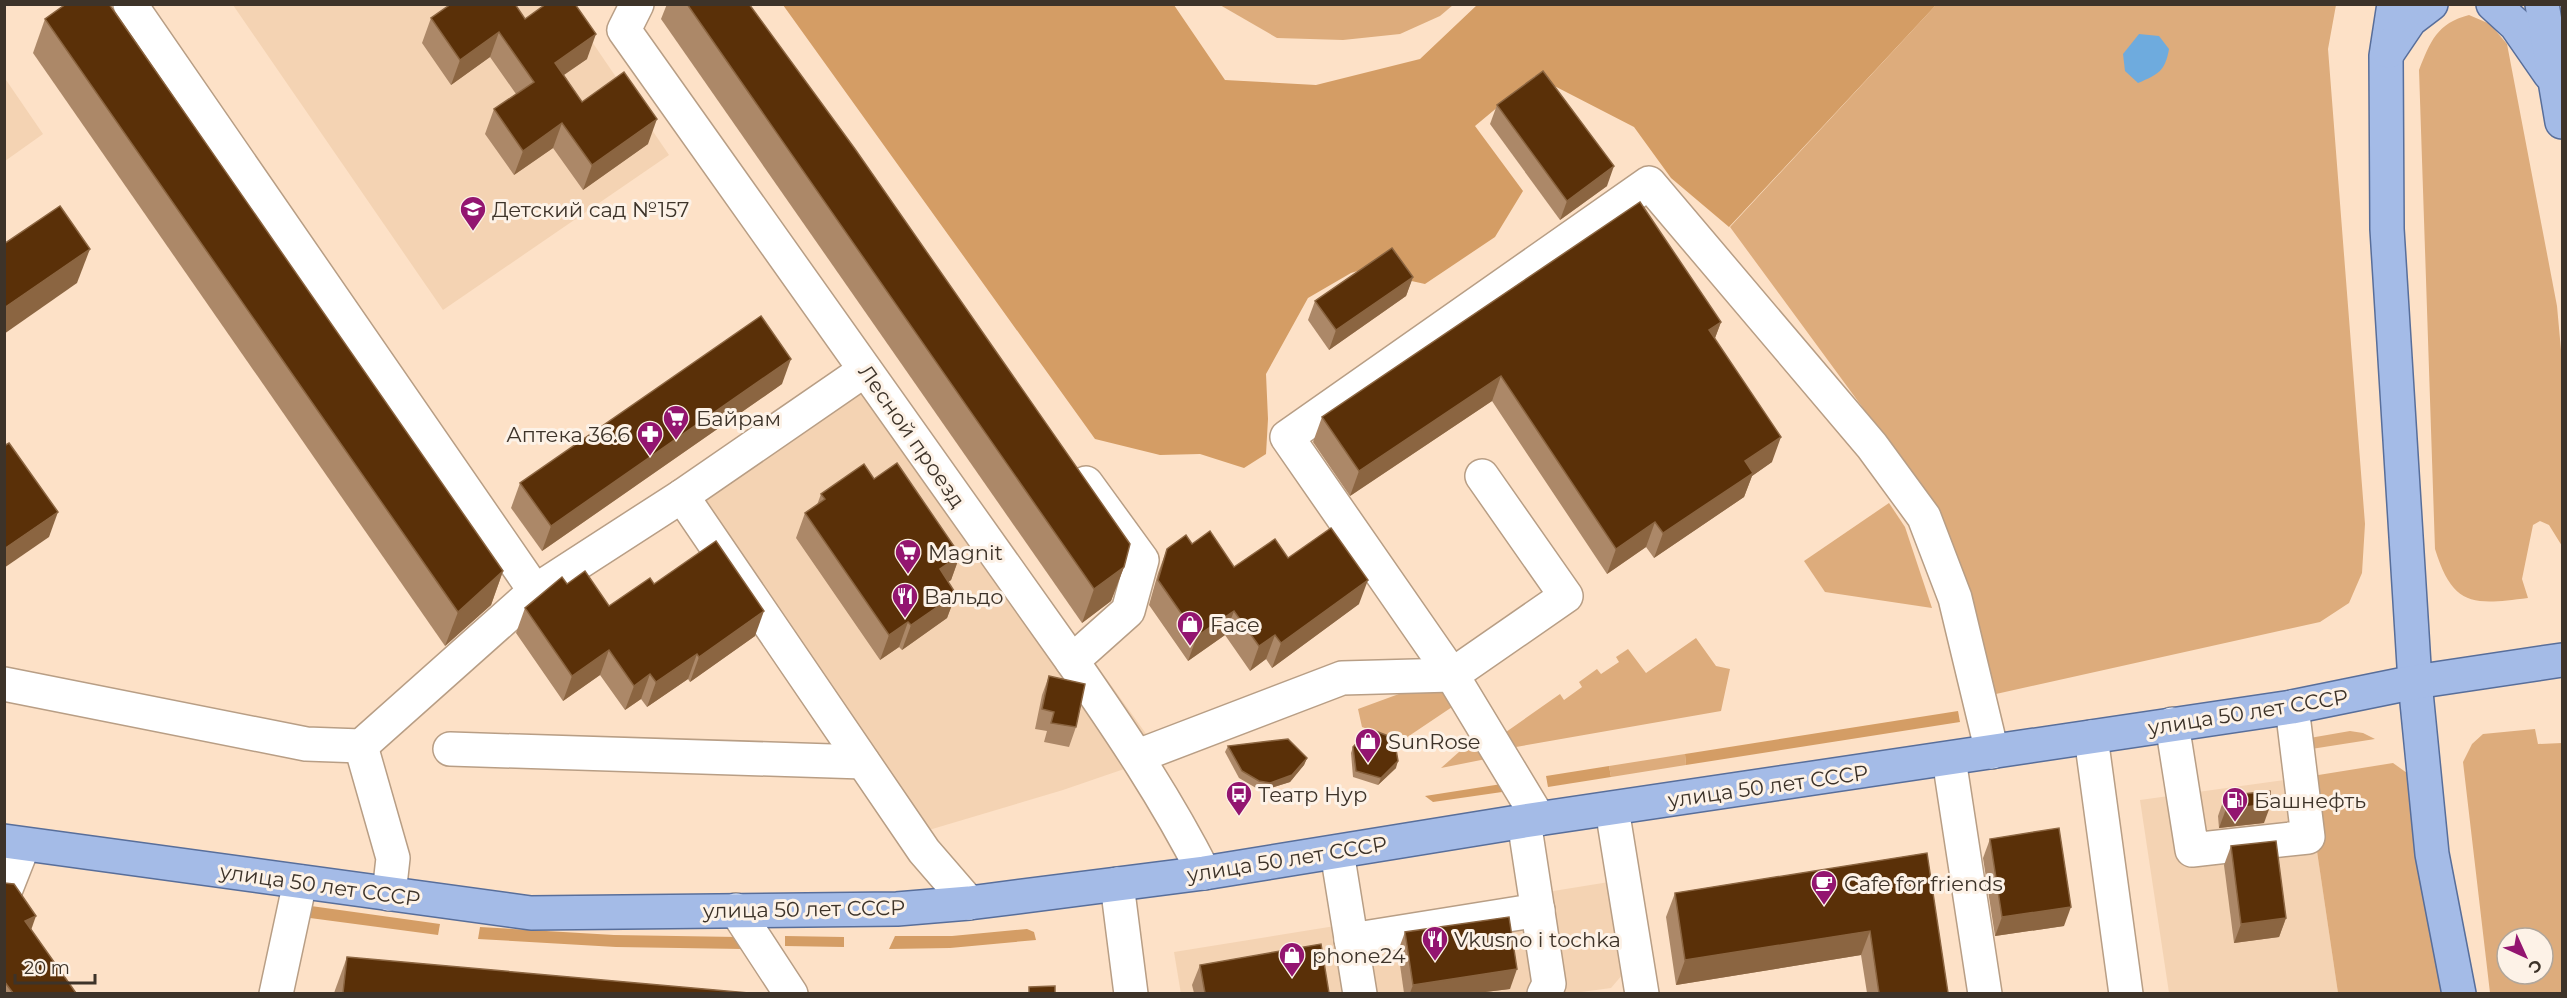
<svg xmlns="http://www.w3.org/2000/svg" width="2567" height="998" viewBox="0 0 2567 998" font-family="Montserrat,sans-serif">
<style>
.built{fill:#f4d3b3}
.green{fill:#ddac7c;fill-rule:evenodd}
.forest{fill:#d49d65}
.water{fill:#6eabde}
.lines{fill:none;stroke-linecap:round;stroke-linejoin:round}
.minor-casing{stroke:#b89e85;stroke-width:36}
.major-casing{stroke:#586e9a;stroke-width:36}
.minor{stroke:#fff;stroke-width:33}
.major{stroke:#a4bbe7;stroke-width:33}
.wall{fill:#ac8868}
.shaded-wall{fill:#8b6541}
.building{fill:#5a3008;stroke:#8b6541;stroke-width:1.5}
.labels{text-anchor:middle;dominant-baseline:central;stroke-width:6;stroke-linejoin:round;paint-order:stroke}
.poi-label{font-size:21px;fill:#3d3329;stroke:#fdf2e7;text-anchor:start}
.street-label{font-size:21px;fill:#3d3329;stroke:#fdf2e7}
</style>
<rect width="100%" height="100%" fill="#fde1c7"/>
<g class="built">
<polygon points="233,5 567,5 669,155 443,310"/>
<polygon points="4,77 43,134 5,161 4,161"/>
<polygon points="872,353 1162,756 1063,790 902,838 661,491"/>
<polygon points="2306,777 2338,993 2169,993 2140,800"/>
<polygon points="1609,882 1623,974 1611,988 1574,993 1181,994 1174,952"/>
</g>
<g class="green">
<polygon points="1220,5 1453,5 1440,16 1400,34 1343,40 1277,38"/>
<polygon points="1936,5 2336,5 2328,49 2365,524 2362,573 2349,603 2320,622 1978,698 1929,498 1730,227"/>
<path d="M2469,15l21,9 17,20 50,262 5,55v185l-13,-21 -9,-4 -7,4 -11,54 6,19c-55,7 -75,9 -93,-49l-16,-479c11,-28 18,-47 50,-55z"/>
<polygon points="1889,503 1905,527 1932,608 1825,592 1804,561"/>
<polygon points="1696,638 1716,666 1730,669 1721,711 1516,747 1506,732 1560,694 1564,700 1582,687 1579,682 1597,669 1601,674 1619,662 1616,657 1628,649 1646,673"/>
<polygon points="1437,680 1458,703 1397,744 1392,738 1362,727 1358,709"/>
<path d="M2535,729l3,15 24,-1v250h-72l-27,-231 9,-18 11,-10zM2507,938h36v36h-36z"/>
<polygon points="2350,731 2363,733 2375,739 2305,750 2304,739"/>
<polygon points="1478,735 1491,758 1441,768"/>
<polygon points="1685,754 1686,765 1611,777 1609,766"/>
<polygon points="2393,763 2407,773 2448,993 2338,993 2306,777"/>
</g>
<g class="forest">
<polygon points="783,5 1174,5 1225,80 1316,85 1420,59 1477,5 1936,5 1729,227 1671,178 1634,127 1535,76 1475,126 1523,191 1495,237 1425,284 1407,280 1383,263 1351,273 1308,298 1266,374 1268,419 1266,454 1244,468 1200,454 1160,455 1095,439"/>
<polygon points="1958,711 1960,722 1686,765 1685,754"/>
<polygon points="1609,766 1611,777 1548,787 1546,776"/>
<polygon points="1508,783 1509,791 1433,802 1425,796"/>
<polygon points="311,906 440,924 438,935 310,918"/>
<polygon points="480,927 614,935 738,937 743,949 616,947 478,939"/>
<polygon points="1027,929 1034,932 1036,940 950,948 889,949 895,936 952,936"/>
<polygon points="785,936 844,937 844,947 785,946"/>
</g>
<path class="water" d="M2139,34l20,2 10,13c-4,22 -10,25 -31,34l-13,-12 -2,-17z"/>
<g class="lines">
<g class="minor-casing">
<g id="minor">
<path d="M637,4l-13,26 448,631c48,69 94,137 132,212"/>
<polyline points="865,370 682,496 924,851 969,903"/>
<polyline points="535,591 682,496"/>
<polyline points="1072,661 1128,611 1142,560 1086,483"/>
<polyline points="4,684 306,744 361,746 535,591 130,4"/>
<polyline points="2172,724 2192,850 2308,837 2292,707"/>
<polyline points="2091,737 2126,994"/>
<polyline points="361,746 393,858 389,894"/>
<polyline points="450,749 863,762"/>
<polyline points="1138,756 1342,678 1452,675 1566,596 1482,476"/>
<polyline points="1949,759 1985,994"/>
<polyline points="1612,809 1642,994"/>
<polyline points="1539,819 1452,675 1287,437 1649,183 1872,446 1924,517 1955,598 1992,752"/>
<polyline points="1524,821 1549,984 1544,994"/>
<polyline points="1337,852 1360,994"/>
<polyline points="1117,884 1131,994"/>
<polyline points="4,894 23,846"/>
<polyline points="736,910 791,994"/>
<polyline points="1351,940 1538,910"/>
<polyline points="276,994 300,882"/>
</g>
</g>
<g class="major-casing">
<g id="major">
<polyline points="2394,4 2386,56 2387,229 2415,682 2432,854 2459,994"/>
<polyline points="2493,4 2516,25 2550,74"/>
<polyline points="2542,4 2562,122"/>
<polyline points="2389,51 2410,20 2431,4"/>
<polyline points="4,841 531,913 897,909 969,903 1204,873 1524,821 2292,707 2415,682 2562,660"/>
</g>
</g>
<use href="#minor" class="minor"/>
<use href="#major" class="major"/>
</g>
<g class="wall">
<polygon points="667,4 749,4 1124,567 1111,601 1082,623 661,19"/>
<polygon points="431,18 525,19 587,59 564,75 582,102 648,144 583,190 553,148 514,175 485,134 494,109 516,94 490,57 451,85 422,43"/>
<polygon points="45,19 503,571 491,605 445,646 33,53"/>
<polygon points="1497,105 1607,186 1560,220 1490,124"/>
<polygon points="1413,277 1406,296 1329,350 1308,320 1315,301"/>
<polygon points="1721,322 1715,338 1772,462 1752,476 1744,497 1654,558 1646,547 1607,574 1492,401 1350,496 1313,442 1322,417"/>
<polygon points="782,384 542,551 511,508 520,483"/>
<polygon points="874,479 960,555 951,580 948,582 956,594 947,618 902,650 899,647 880,660 796,538 805,513 817,505 821,494"/>
<polygon points="1192,544 1234,567 1288,558 1359,604 1272,668 1266,659 1250,671 1225,635 1188,661 1149,605 1158,573 1167,549"/>
<polygon points="567,584 609,606 654,584 755,636 690,682 688,679 647,707 641,699 625,710 600,675 563,701 516,633 525,608"/>
<polygon points="1049,676 1076,727 1069,747 1044,742 1047,731 1035,729 1042,695"/>
<polygon points="1228,746 1307,758 1304,765 1290,782 1268,789 1256,788 1239,778 1225,752"/>
<polygon points="1353,747 1396,768 1378,785 1353,777 1351,753"/>
<polygon points="2225,796 2264,823 2219,828 2218,816"/>
<polygon points="1990,839 2064,926 1995,936 1983,858"/>
<polygon points="2231,846 2286,918 2279,937 2234,943 2224,865"/>
<polygon points="1927,853 1948,993 1867,993 1861,955 1676,985 1666,917 1675,893"/>
<polygon points="4,883 31,930 76,993 4,993"/>
<polygon points="1405,932 1510,989 1477,993 1404,993 1398,951"/>
<polygon points="347,957 749,993 334,993"/>
<polygon points="1200,965 1329,993 1194,993 1192,985"/>
</g>
<g class="shaded-wall">
<polygon points="499,32 490,57 451,85 460,60"/>
<polygon points="596,34 587,59 546,87 555,63"/>
<polygon points="657,119 648,144 583,190 592,165"/>
<polygon points="562,123 553,148 514,175 523,151"/>
<polygon points="1614,166 1607,186 1560,220 1567,201"/>
<polygon points="90,249 77,283 4,334 4,308"/>
<polygon points="1413,277 1406,296 1329,350 1336,330"/>
<polygon points="1721,322 1712,346 1709,330"/>
<polygon points="791,359 782,384 542,551 551,526"/>
<polygon points="1501,376 1492,401 1350,496 1359,471"/>
<polygon points="1781,437 1772,462 1752,476 1744,497 1654,558 1663,533 1745,461"/>
<polygon points="58,512 49,537 4,568 4,549"/>
<polygon points="1655,522 1646,547 1607,574 1616,549"/>
<polygon points="960,555 951,580 931,594 940,569"/>
<polygon points="1124,567 1111,601 1082,623 1094,589"/>
<polygon points="503,571 491,605 445,646 458,612"/>
<polygon points="1368,580 1359,604 1272,668 1281,643"/>
<polygon points="956,594 947,618 902,650 911,625"/>
<polygon points="764,611 755,636 690,682 699,657"/>
<polygon points="1234,611 1225,635 1188,661 1197,636"/>
<polygon points="908,622 899,647 880,660 889,635"/>
<polygon points="1275,635 1266,659 1250,671 1259,646"/>
<polygon points="609,650 600,675 563,701 572,676"/>
<polygon points="697,654 688,679 647,707 656,682"/>
<polygon points="650,674 641,699 625,710 634,686"/>
<polygon points="1307,758 1304,765 1290,782 1268,789 1270,783"/>
<polygon points="1398,761 1396,768 1378,785 1381,778"/>
<polygon points="2271,804 2264,823 2219,828 2226,809"/>
<polygon points="2071,907 2064,926 1995,936 2002,917"/>
<polygon points="36,916 24,950 25,921"/>
<polygon points="2286,918 2279,937 2234,943 2241,924"/>
<polygon points="1870,931 1861,955 1676,985 1685,960"/>
<polygon points="1517,969 1510,989 1477,993 1410,993 1413,985"/>
</g>
<g class="building">
<polygon points="66,4 109,4 503,571 458,612 45,19"/>
<polygon points="451,4 515,4 525,19 546,4 575,4 596,34 555,63 582,102 624,72 657,119 592,165 562,123 523,151 494,109 534,82 499,32 460,60 431,18"/>
<polygon points="687,4 749,4 855,149 1130,544 1124,567 1094,589"/>
<polygon points="1543,71 1614,166 1567,201 1497,105"/>
<polygon points="1640,202 1721,322 1709,330 1781,437 1745,461 1753,473 1663,533 1655,522 1616,549 1501,376 1359,471 1322,417"/>
<polygon points="60,206 90,249 4,308 4,244"/>
<polygon points="1392,248 1413,277 1336,330 1315,301"/>
<polygon points="761,316 791,359 551,526 520,483"/>
<polygon points="9,443 58,512 4,549 4,446"/>
<polygon points="897,463 960,555 940,569 956,594 911,625 908,622 889,635 805,513 825,499 821,494 864,464 874,479"/>
<polygon points="1331,528 1368,580 1281,643 1275,635 1259,646 1234,611 1197,636 1158,580 1167,549 1186,535 1192,544 1210,531 1234,567 1275,539 1288,558"/>
<polygon points="716,541 764,611 699,657 697,654 656,682 650,674 634,686 609,650 572,676 525,608 562,577 567,584 585,571 609,606 650,578 654,584"/>
<polygon points="1049,676 1085,684 1076,727 1051,723 1054,712 1042,709"/>
<polygon points="1370,729 1394,738 1398,761 1381,778 1356,771 1353,747"/>
<polygon points="1288,739 1307,758 1292,775 1270,783 1259,781 1242,771 1228,746"/>
<polygon points="2270,791 2271,804 2226,809 2225,796"/>
<polygon points="2059,828 2071,907 2002,917 1990,839"/>
<polygon points="2276,841 2286,918 2241,924 2231,846"/>
<polygon points="1927,853 1948,993 1879,993 1870,931 1685,960 1675,893"/>
<polygon points="4,883 14,884 36,916 25,921 76,993 13,993 4,981"/>
<polygon points="1509,917 1517,969 1413,985 1405,932"/>
<polygon points="1321,944 1329,993 1205,993 1200,965"/>
<polygon points="347,957 749,993 343,993"/>
<polygon points="1055,986 1055,993 1029,993 1029,987"/>
</g>
<defs>
<g id="school-pin" transform="scale(1.35)"><path d="M0 17L-7.5 6A9.5 9.5 0 1 1 7.5 6Z" fill="#931570" stroke="#fdf2e7"/><path d="M0-5L7-2L0 1L-7-2ZM-4 1L0 2.5L4 1V4Q0 6-4 4Z" fill="#fff"/></g>
<g id="supermarket-pin" transform="scale(1.35)"><path d="M0 17L-7.5 6A9.5 9.5 0 1 1 7.5 6Z" fill="#931570" stroke="#fdf2e7"/><path d="M-6-5.5h2.5l.6 2H6L4.5 2H-2.5L-4.4-4H-6ZM-1.5 3.2a1.3 1.3 0 1 0 .1 0ZM3 3.2a1.3 1.3 0 1 0 .1 0Z" fill="#fff"/></g>
<g id="pharmacy-pin" transform="scale(1.35)"><path d="M0 17L-7.5 6A9.5 9.5 0 1 1 7.5 6Z" fill="#931570" stroke="#fdf2e7"/><path d="M-2-6h4v4h4v4h-4v4h-4v-4h-4v-4h4Z" fill="#fff"/></g>
<g id="restaurant-pin" transform="scale(1.35)"><path d="M0 17L-7.5 6A9.5 9.5 0 1 1 7.5 6Z" fill="#931570" stroke="#fdf2e7"/><path d="M-5-6h1v4h1v-4h1v4h1v-4h1v5L-1.5 .5V6h-2V.5L-5-1ZM5-6V6H3V1.5H1.5Q1.5-4 5-6Z" fill="#fff"/></g>
<g id="shop-pin" transform="scale(1.35)"><path d="M0 17L-7.5 6A9.5 9.5 0 1 1 7.5 6Z" fill="#931570" stroke="#fdf2e7"/><path d="M-5-2.5h2.3a2.7 3.5 0 0 1 5.4 0H5L5.5 6h-11ZM-1.5-2.5h3a1.5 2.3 0 0 0-3 0Z" fill="#fff"/></g>
<g id="bus-pin" transform="scale(1.35)"><path d="M0 17L-7.5 6A9.5 9.5 0 1 1 7.5 6Z" fill="#931570" stroke="#fdf2e7"/><path d="M-5-6H5V4H4V6H2V4H-2V6H-4V4H-5ZM-3.5-4V0h7V-4ZM-3.5 1.2v1.5H-2V1.2ZM2 1.2v1.5H3.5V1.2Z" fill="#fff"/></g>
<g id="fuel-pin" transform="scale(1.35)"><path d="M0 17L-7.5 6A9.5 9.5 0 1 1 7.5 6Z" fill="#931570" stroke="#fdf2e7"/><path d="M-5.5-6h7V0h2V4h1.3V-2.5L3-4.5l.8-.8L6-3V5H2.5V1h-1V6h-7ZM-4.2-4.7v3.2H.2V-4.7Z" fill="#fff"/></g>
<g id="cafe-pin" transform="scale(1.35)"><path d="M0 17L-7.5 6A9.5 9.5 0 1 1 7.5 6Z" fill="#931570" stroke="#fdf2e7"/><path d="M-5.5-4.5H6V0H3Q3 3.5 0 3.5H-2.5Q-5.5 3.5-5.5 0ZM3-3.2v2h1.7v-2ZM-6 4.5H4V6H-6Z" fill="#fff"/></g>
</defs>
<g fill-rule="evenodd">
<use href="#school-pin" x="473" y="209"/>
<use href="#supermarket-pin" x="676" y="418"/>
<use href="#pharmacy-pin" x="650" y="434"/>
<use href="#supermarket-pin" x="908" y="552"/>
<use href="#restaurant-pin" x="905" y="596"/>
<use href="#shop-pin" x="1190" y="624"/>
<use href="#shop-pin" x="1368" y="741"/>
<use href="#bus-pin" x="1239" y="794"/>
<use href="#fuel-pin" x="2235" y="800"/>
<use href="#cafe-pin" x="1824" y="883"/>
<use href="#restaurant-pin" x="1435" y="939"/>
<use href="#shop-pin" x="1292" y="955"/>
</g>
<g class="labels">
<g class="poi-label">
<text x="492" y="209">Детский сад №157</text>
<text x="696" y="418">Байрам</text>
<text x="630" y="434" text-anchor="end">Аптека 36.6</text>
<text x="928" y="552">Magnit</text>
<text x="924" y="596">Вальдо</text>
<text x="1210" y="624">Face</text>
<text x="1388" y="741">SunRose</text>
<text x="1258" y="794">Театр Нур</text>
<text x="2254" y="800">Башнефть</text>
<text x="1844" y="883">Cafe for friends</text>
<text x="1454" y="939">Vkusno i tochka</text>
<text x="1312" y="955">phone24</text>
</g>
<g class="street-label">
<text transform="translate(912 436) rotate(55)">Лесной проезд</text>
<text transform="translate(2248 712) rotate(-9)">улица 50 лет СССР</text>
<text transform="translate(1768 786) rotate(-8)">улица 50 лет СССР</text>
<text transform="translate(1287 859) rotate(-9)">улица 50 лет СССР</text>
<text transform="translate(320 885) rotate(8)">улица 50 лет СССР</text>
<text transform="translate(804 909) rotate(-1)">улица 50 лет СССР</text>
</g>
</g>
<rect width="2567" height="998" fill="none" stroke="#3d3329" stroke-width="12"/>
<g transform="translate(2525 956) rotate(135)"><circle r="28" fill="#fdf2e7" stroke="#b0a69b" stroke-width="1.5"/>
<path d="M0-4.5L10 22L0 15L-10 22Z" fill="#931570"/>
<text y="-9" font-size="16" font-weight="bold" text-anchor="middle" fill="#3d3329">С</text>
</g>
<path d="M15 974v9h80v-9" fill="none" stroke="#3d3329" stroke-width="3"/>
<text x="24" y="974" font-size="18" fill="#3d3329" stroke="#fdf2e7" stroke-width="4.5" paint-order="stroke">20 m</text>
</svg>
